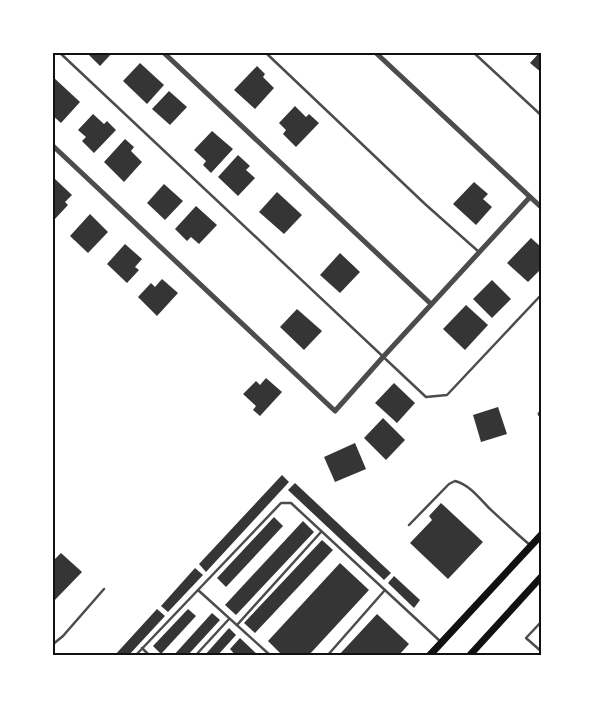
<svg xmlns="http://www.w3.org/2000/svg" width="594" height="708" viewBox="0 0 594 708" font-family="Bitter,serif">
<style>
.building{fill:#353535}
.lines{fill:none;stroke-linecap:round;stroke-linejoin:round}
.service{stroke:#4c4c4c;stroke-width:2.5}
.minor{stroke:#4c4c4c;stroke-width:5}
.secondary{stroke:#111;stroke-width:7}
.neatline{fill:none;stroke:#111;stroke-width:2}
</style>
<rect width="100%" height="100%" fill="#fff"/>
<g class="building">
<polygon points="86,52 113,52 100,66"/>
<polygon points="540,52 542,52 542,73 530,63"/>
<polygon points="140,63 164,85 147,104 123,81"/>
<polygon points="257,66 265,74 263,77 274,88 255,109 234,90"/>
<polygon points="52,76 80,102 61,123 52,115"/>
<polygon points="169,91 187,107 170,125 152,109"/>
<polygon points="295,106 306,117 309,114 319,123 296,147 283,134 286,130 279,123"/>
<polygon points="93,114 104,124 107,121 116,130 94,153 82,141 86,137 78,130"/>
<polygon points="212,131 233,149 211,173 203,165 206,161 194,150"/>
<polygon points="125,139 134,147 131,151 142,162 124,182 104,162"/>
<polygon points="238,155 250,166 246,170 255,178 238,196 218,177"/>
<polygon points="55,179 72,195 65,202 68,205 54,220 52,218 52,182"/>
<polygon points="474,182 488,194 483,199 492,207 476,225 453,204"/>
<polygon points="164,184 183,201 165,220 147,203"/>
<polygon points="277,192 302,215 284,234 259,212"/>
<polygon points="196,206 217,225 199,244 191,237 187,241 175,229"/>
<polygon points="90,214 108,232 88,253 70,236"/>
<polygon points="531,238 542,248 542,268 528,282 507,263"/>
<polygon points="125,244 142,259 135,267 139,270 127,283 107,264"/>
<polygon points="340,253 360,272 340,293 320,275"/>
<polygon points="162,279 178,293 157,316 138,297 151,283 155,287"/>
<polygon points="492,280 511,299 492,318 473,299"/>
<polygon points="466,305 488,325 465,350 443,329"/>
<polygon points="297,309 322,331 304,350 280,327"/>
<polygon points="266,378 282,392 260,416 253,410 256,406 243,394 256,381 260,385"/>
<polygon points="394,383 415,403 397,423 375,403"/>
<polygon points="498,407 507,434 481,442 473,415"/>
<polygon points="383,418 405,440 386,460 364,438"/>
<polygon points="355,443 366,469 335,482 324,457"/>
<polygon points="282,475 289,482 206,572 199,564"/>
<polygon points="295,483 391,573 384,580 288,490"/>
<polygon points="441,503 483,542 448,579 410,543 432,520 429,516"/>
<polygon points="274,517 283,526 226,587 217,578"/>
<polygon points="303,521 314,532 236,615 225,605"/>
<polygon points="322,540 333,550 255,633 244,623"/>
<polygon points="61,553 82,572 52,603 52,562"/>
<polygon points="340,563 369,590 308,656 283,656 268,641"/>
<polygon points="195,568 203,575 168,612 161,606"/>
<polygon points="394,576 420,600 414,608 388,583"/>
<polygon points="157,609 165,616 128,656 114,656"/>
<polygon points="188,609 196,616 161,654 153,646"/>
<polygon points="212,613 220,620 187,656 173,656"/>
<polygon points="377,614 409,644 398,656 338,656"/>
<polygon points="229,628 236,635 217,656 204,656"/>
<polygon points="240,638 259,656 236,656 230,649"/>
</g>
<g class="lines">
<g class="service">
<polyline points="59,52 426,397 447,395 542,294"/>
<polyline points="265,52 425,204 479,252"/>
<polyline points="473,52 542,116"/>
<path d="M409,525l40,-41 6,-3c15,4 24,17 34,27 13,12 27,25 41,37"/>
<polyline points="198,590 271,656"/>
<polyline points="542,621 526,638 542,652"/>
<polyline points="237,625 321,532"/>
<polyline points="52,645 63,636 104,589"/>
<polyline points="142,648 150,656"/>
<polyline points="135,656 281,503 291,503 441,642"/>
<polyline points="195,656 229,619"/>
<polyline points="327,656 385,590"/>
</g>
<g class="minor">
<polyline points="163,52 431,304"/>
<polyline points="375,52 542,208"/>
<polyline points="52,145 335,411 383,357 530,197"/>
<polyline points="540,414 542,412"/>
</g>
<g class="secondary">
<polyline points="429,656 542,534"/>
<polyline points="469,656 542,576"/>
</g>
</g>
<rect width="594" height="708" fill="none" stroke="#ffffff" stroke-width="108"/>
<rect x="54" y="54" width="486" height="600" class="neatline"/>
</svg>
